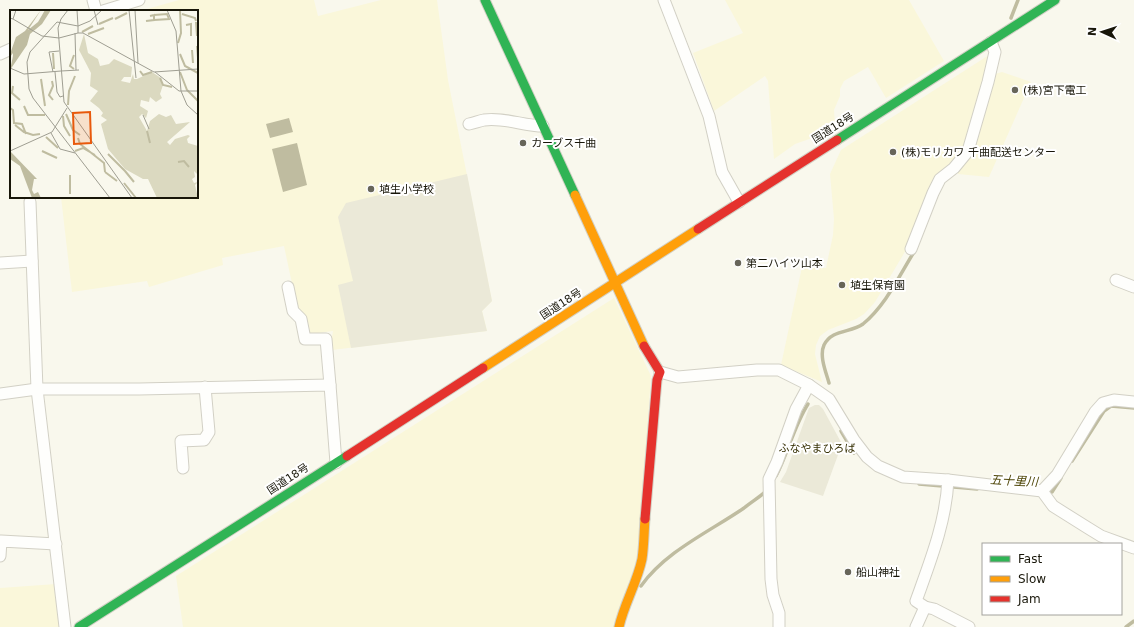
<svg xmlns="http://www.w3.org/2000/svg" width="1134" height="627" viewBox="0 0 1134 627" font-family="'DejaVu Sans','Noto Sans JP',sans-serif">
<style>
.built{fill:#faf7da}
.green{fill:#ebe9d8}
.water{fill:#bfbca0}
.lines{fill:none;stroke-linecap:round;stroke-linejoin:round}
.stream{stroke:#bfbca0;stroke-width:3.5}
.street-casing{stroke:#d2d0c5;stroke-width:13}
.fast-casing{stroke:#d2d0c5;stroke-width:11}
.slow-casing{stroke:#d2d0c5;stroke-width:11}
.jam-casing{stroke:#d2d0c5;stroke-width:11}
.street{stroke:#fefefc;stroke-width:11}
.fast{stroke:#30b455;stroke-width:9}
.slow{stroke:#ff9f0a;stroke-width:9}
.jam{stroke:#e5322d;stroke-width:9}
.poi-dot{fill:#676559;stroke:#fff;stroke-width:1.5}
.labels{text-anchor:middle;dominant-baseline:central;stroke-width:4;stroke-linejoin:round;paint-order:stroke}
.poi-label{font-size:11px;fill:#181609;stroke:#fff;text-anchor:start}
.street-label{font-size:11px;fill:#181609;stroke:#fff}
.park-label{font-size:11px;fill:#342e00;stroke:#fff}
.water-label{font-size:12px;font-style:italic;fill:#51490b;stroke:#fff}
.inset-river{fill:none;stroke:#bfbca0;stroke-width:2}
.inset-road{fill:none;stroke:#9f9e92;stroke-width:1}
.view{fill:#e8590c;fill-opacity:0.15;stroke:#e8590c;stroke-width:2}
.inset-edge{fill:none;stroke:#181609;stroke-width:2}
</style>
<rect width="100%" height="100%" fill="#f9f8ed"/>
<g class="built">
<polygon points="179,0 314,0 318,16 381,0 437,0 448,80 492,301 482,311 487,331 332,350 331,343 333,331 310,334 307,329 304,317 297,307 284,246 222,258 223,265 149,287 147,281 72,292 61,197 197,197 197,11 140,11"/>
<polygon points="725,0 909,0 944,61 886,98 868,67 844,81 840,89 840,96 834,110 835,126 818,136 795,144 774,159 768,81 765,76 714,111 693,53 743,33"/>
<polygon points="989,55 984,81 962,152 952,165 906,250 875,302 864,314 856,319 828,330 820,336 816,345 815,354 822,382 781,365 802,267 826,268 833,235 834,219 830,174 841,150"/>
<polygon points="1002,72 1031,82 989,177 958,174 957,168 995,74"/>
<polygon points="614,298 651,376 638,557 614,627 183,627 176,576"/>
<polygon points="56,584 61,627 0,627 0,588"/>
</g>
<g class="green">
<polygon points="467,174 492,301 482,311 487,331 351,348 338,285 353,281 338,217 346,203"/>
<polygon points="815,405 819,405 823,409 842,444 823,496 780,482 786,472 809,408"/>
</g>
<g class="water">
<polygon points="289,118 293,132 270,138 266,124"/>
<polygon points="297,143 307,185 283,192 272,149"/>
</g>
<g class="lines">
<g class="stream">
<polyline points="1011,18 1018,0"/>
<path d="M829,383c-3,-11 -10,-27 -5,-38 8,-16 27,-12 39,-21 23,-19 36,-48 51,-72"/>
<polyline points="841,431 854,453"/>
<polyline points="1072,461 1104,411 1111,406 1134,408"/>
<path d="M776,476c12,-23 18,-50 32,-72"/>
<polyline points="919,484 977,489"/>
<polyline points="1046,492 1052,492 1061,478"/>
<path d="M641,586c25,-35 68,-54 103,-78 7,-6 16,-11 22,-17"/>
<polyline points="1126,627 1134,621"/>
</g>
<g class="street-casing">
<g id="street">
<polyline points="93,0 96,11"/>
<polyline points="664,0 709,116 722,172 739,202"/>
<polyline points="103,11 139,0"/>
<polyline points="0,54 11,49"/>
<path d="M469,124c5,-1 10,-3 15,-4 20,-3 40,6 59,6"/>
<polyline points="30,202 37,389 65,627"/>
<polyline points="911,249 933,193 940,179 954,168 968,151 988,82 995,52 991,42"/>
<polyline points="0,263 32,261"/>
<polyline points="1116,280 1134,287"/>
<polyline points="288,287 293,311 301,319 305,339 326,339 330,385"/>
<polyline points="660,372 678,377 757,370 779,370 809,385 829,399 854,440 867,457 878,466 903,477 948,480 1042,491 1053,506 1088,528 1101,536 1134,548"/>
<polyline points="0,394 37,389 139,389 330,385 336,463"/>
<polyline points="183,468 181,441 204,440 209,432 205,387"/>
<polyline points="1042,491 1057,475 1095,412 1103,403 1114,400 1134,402"/>
<polyline points="0,556 1,541 56,544"/>
<polyline points="925,607 934,609 969,627"/>
<polyline points="779,627 779,613 773,595 771,579 769,479 777,462 796,409 809,385"/>
<path d="M916,627l9,-20 -9,-6c14,-39 30,-79 32,-121"/>
</g>
</g>
<g class="fast-casing">
<g id="fast">
<polyline points="485,0 575,195"/>
<polyline points="837,140 1055,0"/>
<polyline points="79,627 347,456"/>
</g>
</g>
<g class="slow-casing">
<g id="slow">
<polyline points="575,195 644,346"/>
<polyline points="483,368 698,229"/>
<path d="M619,627c5,-23 18,-44 23,-68 2,-13 2,-27 3,-40"/>
</g>
</g>
<g class="jam-casing">
<g id="jam">
<polyline points="698,229 837,140"/>
<polyline points="644,346 660,372 657,380 645,519"/>
<polyline points="347,456 483,368"/>
</g>
</g>
<use href="#street" class="street"/>
<use href="#fast" class="fast"/>
<use href="#slow" class="slow"/>
<use href="#jam" class="jam"/>
</g>
<g class="poi-dot">
<circle cx="1015" cy="90" r="4"/>
<circle cx="523" cy="143" r="4"/>
<circle cx="893" cy="152" r="4"/>
<circle cx="371" cy="189" r="4"/>
<circle cx="738" cy="263" r="4"/>
<circle cx="842" cy="285" r="4"/>
<circle cx="848" cy="572" r="4"/>
</g>
<g class="labels">
<g class="poi-label">
<text x="1023" y="90">(株)宮下電工</text>
<text x="531" y="143">カーブス千曲</text>
<text x="901" y="152">(株)モリカワ 千曲配送センター</text>
<text x="379" y="189">埴生小学校</text>
<text x="746" y="263">第二ハイツ山本</text>
<text x="850" y="285">埴生保育園</text>
<text x="856" y="572">船山神社</text>
</g>
<g class="street-label">
<text transform="translate(833 128) rotate(-32)">国道18号</text>
<text transform="translate(561 304) rotate(-33)">国道18号</text>
<text transform="translate(288 479) rotate(-33)">国道18号</text>
</g>
<g class="park-label">
<text x="817" y="448">ふなやまひろば</text>
</g>
<g class="water-label">
<text transform="translate(1014 481) rotate(3)">五十里川</text>
</g>
</g>
<g transform="translate(10 10)">
<rect width="188" height="188" fill="#f9f8ed"/>
<path d="M74,24l4,19 10,6 2,7 9,-2 5,-5 18,8 -1,10h-7l-3,4 9,2 3,-9 1,5h3l15,-7 9,6 2,7 -3,9 2,4 -6,4 -6,-5 -1,5 -8,-2 -1,6 8,5 -2,7 -4,-4 -3,3 8,14 3,-10 9,-7 7,3 5,-2 5,9 14,-2 -23,20 3,3 5,-6 13,-4 2,1 -3,3 1,4 10,3v29l-4,-4 1,6 -3,2 2,4 4,-1 -3,3 3,13h-41l-9,-19h-5l-18,-10 -17,-20 -7,-25 6,-4 -6,-4 2,-3 -4,-5 -9,-7 8,-10 -8,-5 1,-13 -12,-23z" fill="#dbd9c0"/>
<path d="M31,0l-13,20 10,-8 7,-12h6l-9,14 -12,10 -3,11 -17,25 3,-14v-3l-3,4v-3l6,-17 9,-6zM0,141l27,28h-3l-2,11 2,4 4,-2 3,6h-9l-12,-32 -10,-7z" fill="#bfbca0"/>
<path class="inset-river" d="M172,4l13,4 1,3M144,5l13,-1 2,5 -15,1M105,9l12,-6M136,11l8,-1v-5l-4,1M186,12l1,14M89,14l14,-6M176,15l5,-1v12M72,22l11,-6M78,24l16,-6M168,33l3,-10 -1,-23M187,36l1,12M182,40l1,13M43,43l1,16M170,44l5,12 13,7M64,59l-4,-3 4,-11M130,61l3,4 9,-3M170,62l7,18 11,11M150,68l3,7 9,2M31,69l4,27M42,71l1,5 -4,9 4,5M3,76l-1,7 8,7M58,95l1,-14 6,-15M14,96l4,9h17M0,98l3,2 1,13 8,1 4,10M56,104l7,16 7,5M53,106l1,10 6,10M5,115l9,7 9,3 7,-1M137,121l3,12M36,127l12,11M68,128l2,6 24,19 1,9M32,141l15,7M65,141l8,-3 12,7M98,144l17,17M168,152l6,-1 5,6M115,161l9,11M95,162l12,9M60,165v19M114,173l12,15"/>
<path class="inset-road" d="M58,0l-7,9 -3,9 6,74 68,96M67,0l1,16 -21,-4 -27,30 -3,10 2,27 4,9 77,100M84,0l4,15M119,0l7,68M125,0l3,53M157,0l9,21 5,60 6,14 11,10M0,8l3,1 3,-9M3,9l29,17 17,2M65,23l1,37M68,23h5l71,39 44,-3M49,28l19,-5v-7l12,-5 12,-11M0,58l14,6 37,-3M51,61l18,-1M43,62l-4,-20 10,-1M45,62l2,20 3,5 3,-1M145,62l24,19h19M133,105l6,14M41,123l9,16 15,4M0,141l42,-19 15,-24"/>
<path class="view" d="M80,102l1,31 -17,1 -1,-31z"/>
<rect width="188" height="188" class="inset-edge"/>
</g>
<rect x="982" y="543" width="140" height="72" fill="#ffffff" stroke="#a3a29d"/>
<rect x="990" y="556" width="20" height="6" fill="#30b455" stroke="#a3a29d"/>
<text x="1018" y="563" font-size="12" fill="#181609">Fast</text>
<rect x="990" y="576" width="20" height="6" fill="#ff9f0a" stroke="#a3a29d"/>
<text x="1018" y="583" font-size="12" fill="#181609">Slow</text>
<rect x="990" y="596" width="20" height="6" fill="#e5322d" stroke="#a3a29d"/>
<text x="1018" y="603" font-size="12" fill="#181609">Jam</text>
<g transform="translate(1102 32) rotate(273)" stroke="#ffffff" stroke-width="3" paint-order="stroke">
<path d="M0-3L7 15L0 10L-7 15Z" fill="#181609"/>
<text y="-6" font-size="11" font-weight="bold" text-anchor="middle" fill="#181609">N</text>
</g>
</svg>
